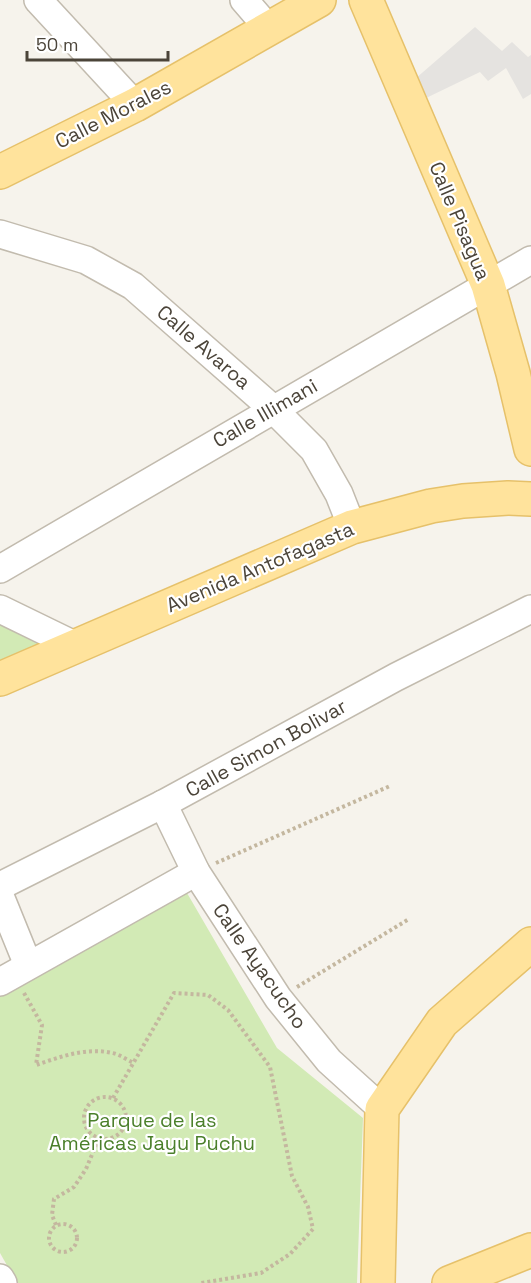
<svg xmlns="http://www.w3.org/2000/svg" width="531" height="1283" viewBox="0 0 531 1283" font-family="'Space Grotesk',sans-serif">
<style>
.green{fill:#d2eab5}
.parking{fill:#e5e3e0}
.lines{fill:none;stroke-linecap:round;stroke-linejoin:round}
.minor-casing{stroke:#c2bbae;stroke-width:30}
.major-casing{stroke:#e6c16a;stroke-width:36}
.path{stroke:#c4b79f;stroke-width:4;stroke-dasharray:3 3;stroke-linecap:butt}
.minor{stroke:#fff;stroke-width:27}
.major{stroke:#ffe39c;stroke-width:33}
.labels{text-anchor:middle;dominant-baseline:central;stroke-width:4.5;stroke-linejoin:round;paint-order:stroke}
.street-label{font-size:20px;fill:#4b4439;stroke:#fff}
.park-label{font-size:20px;fill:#4a7f2a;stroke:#fff}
</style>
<rect width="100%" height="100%" fill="#f6f3ec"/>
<g class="green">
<polygon points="0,623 40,644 0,663"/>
<polygon points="187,893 277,1048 363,1118 357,1283 17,1283 0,1253 0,996"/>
</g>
<polygon class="parking" points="475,27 502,51 512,42 528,57 531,55 531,94 523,99 506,68 488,81 480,72 424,99 415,79"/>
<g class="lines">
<g class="minor-casing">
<g id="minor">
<polyline points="38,0 135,105"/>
<polyline points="244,0 270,30"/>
<polyline points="0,234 86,260 133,286 273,409 314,450 339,494 352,527"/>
<polyline points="0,569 531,260"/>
<polyline points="0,609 74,645"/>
<polyline points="163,804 196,872 278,998 329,1061 382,1109"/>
<polyline points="0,886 163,804 396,677 531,609"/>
<polyline points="0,896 28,965"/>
<polyline points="0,982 196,872"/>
<polyline points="0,1278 3,1283"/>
</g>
</g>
<g class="major-casing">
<g id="major">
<polyline points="366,0 488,285 513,373 531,449"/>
<polyline points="0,172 135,105 319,0"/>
<polyline points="0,679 352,527 431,506 463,501 508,498 531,499"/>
<polyline points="378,1283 382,1109 442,1022 531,944"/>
<polyline points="449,1283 531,1250"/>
</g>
</g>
<g class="path">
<polyline points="216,863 390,786"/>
<polyline points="297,987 409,919"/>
<path d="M24,993l18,32 -6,40c24,-8 50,-18 76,-12 7,1 15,7 22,10"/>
<circle cx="105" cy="1118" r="21"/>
<polyline points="113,1098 174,993 208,995 228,1010 270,1067 292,1176 308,1207 313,1229 290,1254 261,1273 201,1283"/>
<circle cx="63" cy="1238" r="14"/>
<polyline points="56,1225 52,1215 54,1199 74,1187 86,1169 99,1138"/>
</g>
<use href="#minor" class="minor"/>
<use href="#major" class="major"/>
</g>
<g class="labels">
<g class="street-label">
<text transform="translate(113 114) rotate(-27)">Calle Morales</text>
<text transform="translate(460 221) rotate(67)">Calle Pisagua</text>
<text transform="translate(204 347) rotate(41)">Calle Avaroa</text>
<text transform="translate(265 413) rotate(-30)">Calle Illimani</text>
<text transform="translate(260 567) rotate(-23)">Avenida Antofagasta</text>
<text transform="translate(266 748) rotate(-29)">Calle Simon Bolivar</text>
<text transform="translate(260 966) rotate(55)">Calle Ayacucho</text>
</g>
<g class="park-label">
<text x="152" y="1120">Parque de las<tspan x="152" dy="23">Américas Jayu Puchu</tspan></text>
</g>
</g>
<path d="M27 51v9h141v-9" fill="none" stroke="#4b4439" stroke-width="3"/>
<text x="36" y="51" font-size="18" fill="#4b4439" stroke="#ffffff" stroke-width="4.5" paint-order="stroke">50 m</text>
</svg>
